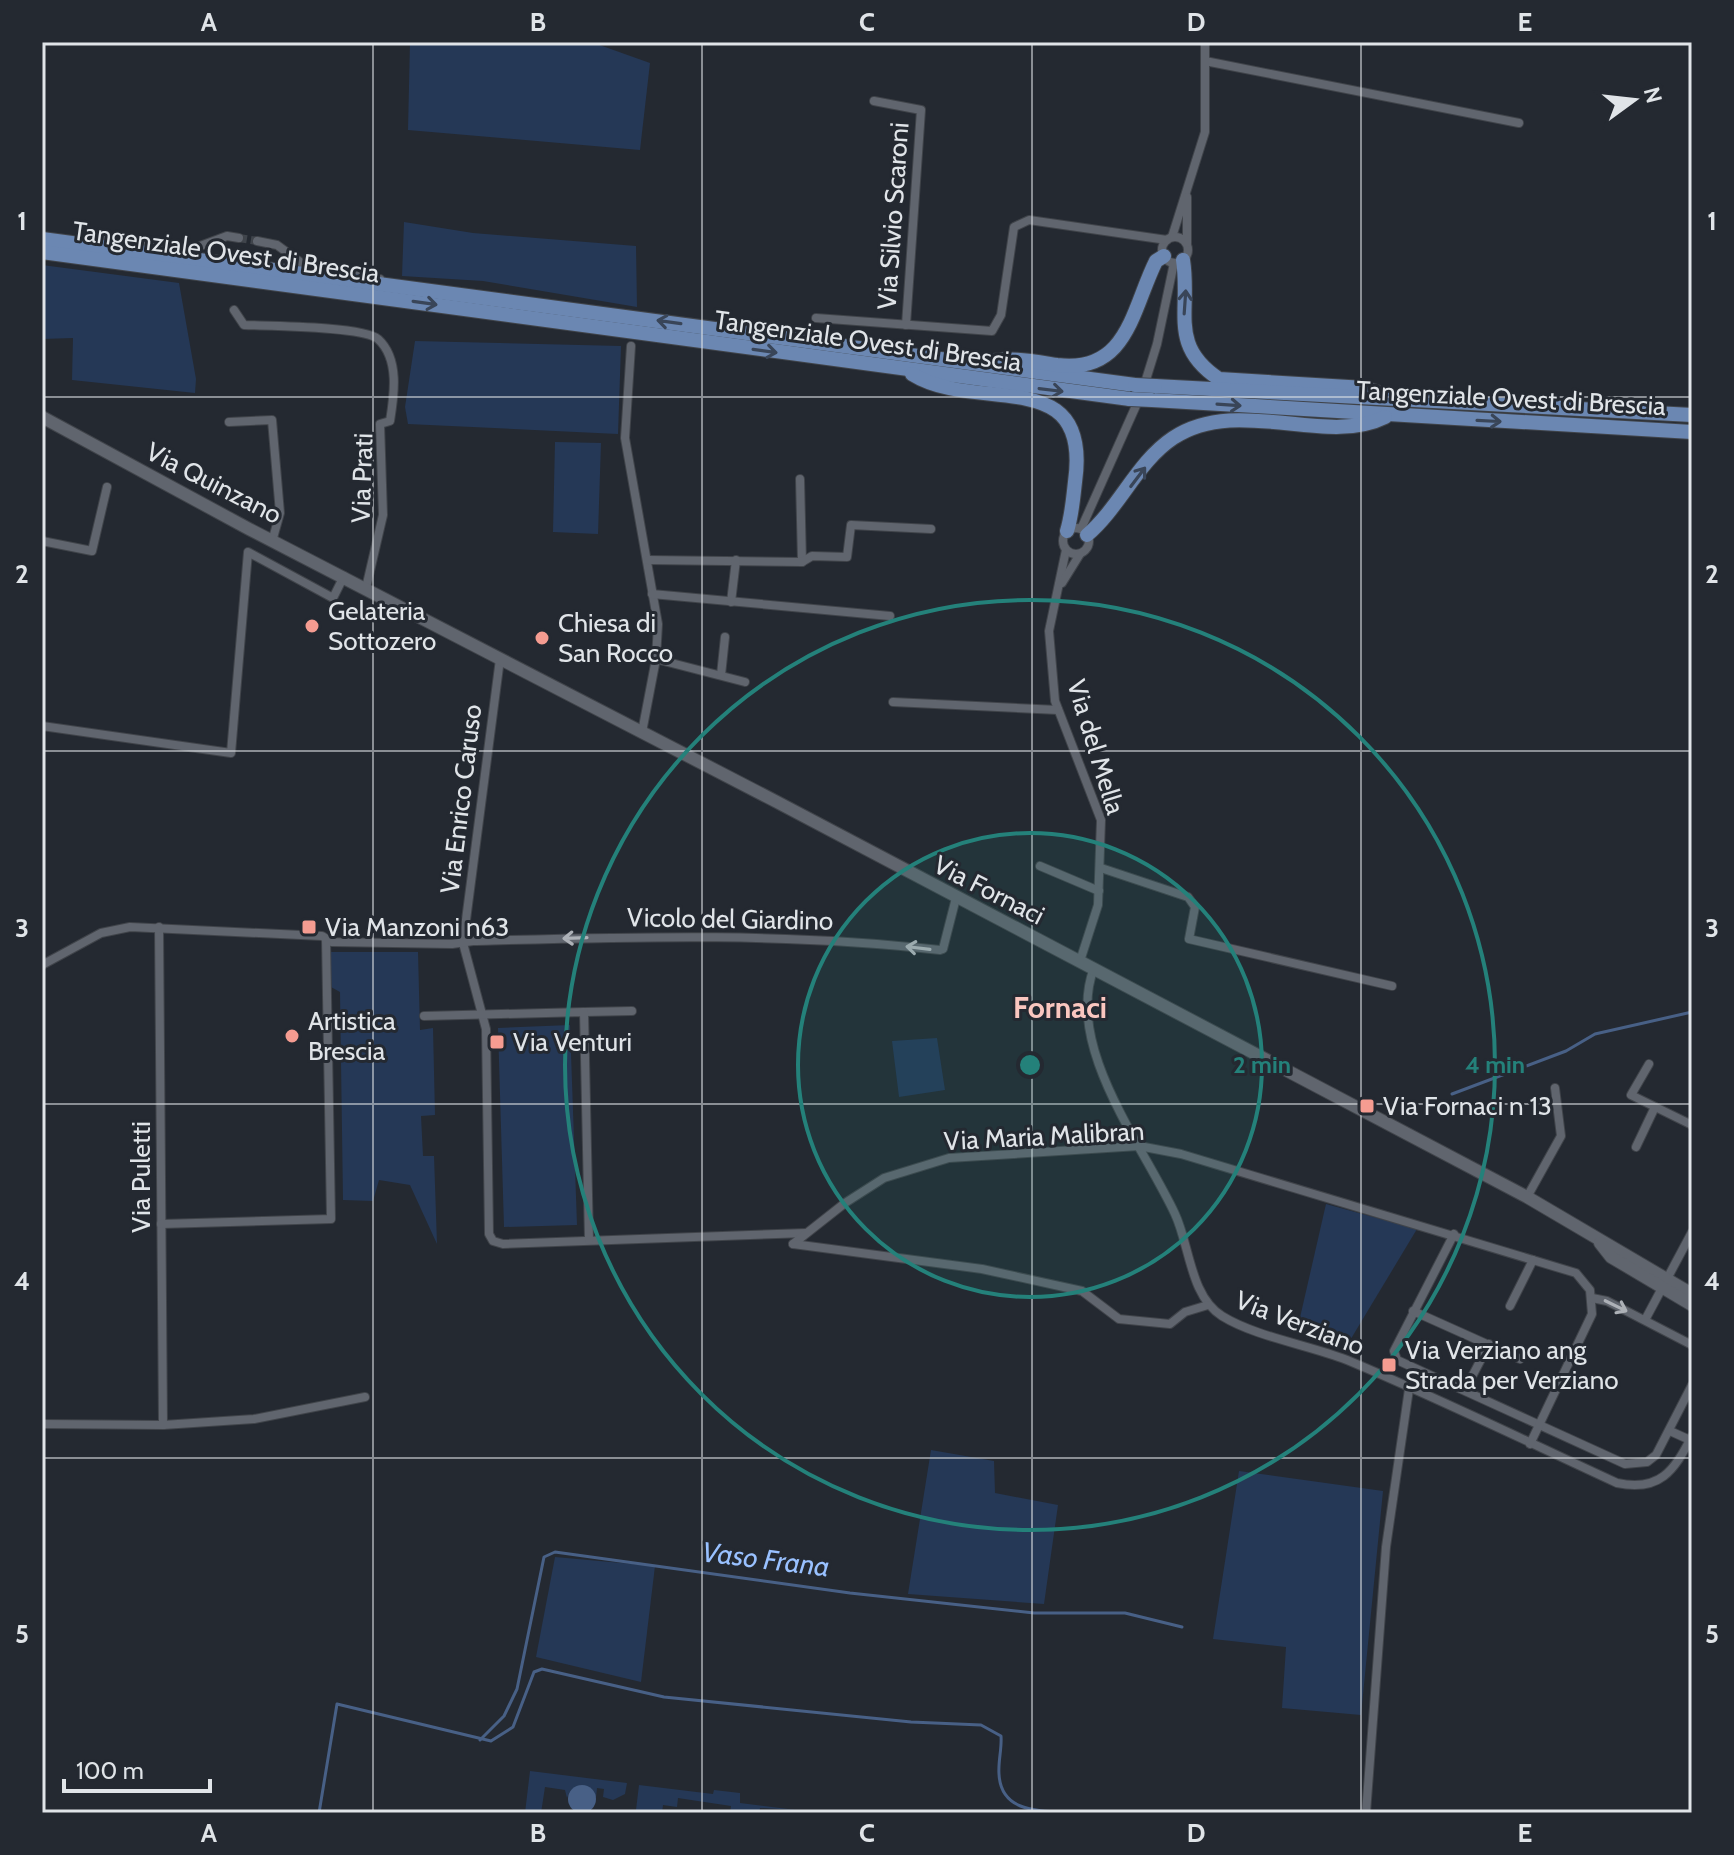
<svg xmlns="http://www.w3.org/2000/svg" width="1734" height="1855" viewBox="0 0 1734 1855" font-family="Cabin,sans-serif">
<style>
.green{fill:#253856}
.water{fill:#486086}
.lines{fill:none;stroke-linecap:round;stroke-linejoin:round}
.stream{stroke:#486086;stroke-width:3}
.street-tunnel{stroke:#40454c;stroke-width:8;stroke-dasharray:8 4;stroke-linecap:butt}
.street-casing{stroke:#40444a;stroke-width:10}
.secondary-casing{stroke:#40444a;stroke-width:14}
.primary-casing{stroke:#40444a;stroke-width:16}
.street{stroke:#60656e;stroke-width:8}
.secondary{stroke:#60656e;stroke-width:12}
.primary{stroke:#6b87b2;stroke-width:14}
.primary-bridge-casing{stroke:#40444a;stroke-width:16;stroke-linecap:butt}
.primary-bridge{stroke:#6b87b2;stroke-width:14}
.oneway{stroke:#394558}
.oneway2{stroke:#adb1b7}
.grid{fill:none;stroke:#e0e4e8;stroke-width:2;stroke-opacity:0.55}
.ring{fill:none;stroke:#24817a;stroke-width:4}
.poi-dot{fill:#f59c91;stroke:#242931;stroke-width:3}
.labels{text-anchor:middle;dominant-baseline:central;stroke-width:6;stroke-linejoin:round;paint-order:stroke}
.street-label{font-size:26px;fill:#e0e4e8;stroke:#242931}
.poi-label{font-size:26px;fill:#e0e4e8;stroke:#242931;text-anchor:start}
.water-label{font-size:28px;font-style:italic;fill:#99c1ff;stroke:#242931}
.quarter-label{font-size:30px;font-weight:bold;fill:#fac6bf;stroke:#242931}
.centre{fill:#24817a;stroke:#242931;stroke-width:4}
.ring-label{font-size:24px;text-anchor:middle;font-weight:bold;fill:#24817a;stroke:#242931;stroke-width:6;stroke-linejoin:round;paint-order:stroke}
.neatline{fill:none;stroke:#e0e4e8;stroke-width:3}
.grid-label{font-size:26px;text-anchor:middle;font-weight:bold;fill:#e0e4e8}
</style>
<rect width="100%" height="100%" fill="#242931"/>
<g class="green">
<polygon points="410,42 591,42 650,63 640,150 408,130"/>
<polygon points="404,222 473,233 636,246 637,307 483,281 402,276"/>
<polygon points="42,265 179,283 196,379 195,393 72,380 73,338 42,339"/>
<polygon points="415,341 621,346 618,434 408,424 405,407"/>
<polygon points="555,442 601,443 598,534 553,532"/>
<polygon points="331,952 418,952 420,1030 433,1028 435,1115 421,1116 423,1156 434,1156 437,1244 410,1185 379,1180 373,1201 343,1200 340,992 331,987"/>
<polygon points="570,1025 577,1225 504,1227 498,1028"/>
<polygon points="937,1038 945,1090 899,1097 892,1041"/>
<polygon points="1326,1204 1417,1229 1349,1342 1299,1322"/>
<polygon points="931,1450 994,1461 995,1493 1058,1505 1044,1604 908,1594"/>
<polygon points="1239,1471 1383,1491 1361,1715 1282,1708 1286,1647 1213,1639"/>
<polygon points="555,1557 655,1566 641,1682 536,1657"/>
<polygon points="530,1771 627,1783 625,1794 613,1800 603,1797 604,1789 597,1788 596,1798 590,1788 581,1785 569,1793 567,1798 565,1790 545,1787 541,1813 525,1813"/>
<polygon points="639,1785 713,1794 714,1790 740,1793 740,1803 796,1810 760,1808 759,1813 730,1813 731,1806 678,1798 677,1807 663,1805 662,1813 636,1810"/>
</g>
<circle class="water" cx="582" cy="1799" r="14"/>
<g class="lines">
<g class="stream">
<polyline points="1452,1094 1566,1051 1595,1034 1692,1012"/>
<polyline points="480,1740 504,1716 517,1689 544,1557 555,1552 850,1593 1034,1613 1125,1613 1182,1627"/>
<path d="M319,1813l18,-109 154,37 22,-14 21,-55 8,-3 122,28 247,25 70,3 20,11c1,13 -3,25 -2,38 2,43 49,36 81,39"/>
</g>
<polyline class="street-tunnel" points="239,238 257,241"/>
<g class="street-casing">
<g id="street">
<polyline points="1205,61 1519,123"/>
<polyline points="874,101 921,110 906,325"/>
<polyline points="1172,237 1205,132 1205,42"/>
<circle cx="1175" cy="250" r="13"/>
<polyline points="95,239 192,249 227,236 239,238"/>
<polyline points="257,241 277,245 307,267 380,279"/>
<polyline points="1187,243 1187,197"/>
<path d="M234,310l10,15c24,1 119,1 134,14 22,20 16,57 12,82l-10,3 3,91 -17,73"/>
<polyline points="816,318 992,331 1001,315 1014,227 1029,220 1167,240"/>
<polyline points="631,346 625,438 658,624 656,659 642,732"/>
<polyline points="1144,386 1157,344 1174,263"/>
<polyline points="229,422 272,420 280,513 273,538"/>
<polyline points="800,479 802,562"/>
<circle cx="1076" cy="541" r="13"/>
<polyline points="1081,529 1139,399"/>
<polyline points="42,541 92,551 107,487"/>
<polyline points="1066,550 1049,631 1055,701 1101,820 1098,905 1080,961"/>
<polyline points="648,560 802,562 812,556 847,557 851,525 931,529"/>
<polyline points="1062,583 1080,554"/>
<polyline points="652,594 890,616"/>
<polyline points="731,602 736,560"/>
<polyline points="500,659 463,943 486,1029 489,1234 493,1241 503,1244 806,1233"/>
<polyline points="656,659 745,682"/>
<polyline points="721,675 725,637"/>
<polyline points="893,702 1058,710"/>
<polyline points="42,726 231,753 248,552 333,598 344,576"/>
<polyline points="1040,866 1099,891"/>
<polyline points="1101,868 1188,897 1195,907 1189,939 1392,986"/>
<polyline points="159,927 163,1425"/>
<path d="M42,965l59,-32 29,-6 192,9 10,6 120,2 21,-3c156,-4 311,-9 467,9l3,-1 13,-51"/>
<path d="M1094,968c-30,78 49,177 81,246 15,32 15,82 47,102 34,21 87,29 125,44 91,38 181,82 270,123 43,9 57,-12 75,-47"/>
<polyline points="584,1012 632,1011"/>
<polyline points="424,1016 584,1012 589,1240"/>
<polyline points="1649,1064 1631,1095 1692,1125"/>
<polyline points="1636,1147 1655,1107"/>
<polyline points="1527,1197 1561,1136 1555,1088"/>
<polyline points="161,1224 331,1219 326,939"/>
<polyline points="1454,1234 1394,1351 1397,1360 1625,1464 1647,1462 1656,1455 1692,1385"/>
<polyline points="793,1244 845,1203 884,1178 949,1158 1139,1146 1181,1154 1576,1273 1590,1290 1592,1314 1530,1444"/>
<polyline points="793,1244 982,1269 1082,1291 1119,1319 1170,1324 1185,1312 1208,1305"/>
<polyline points="1592,1298 1607,1301 1692,1345"/>
<polyline points="1510,1306 1533,1260"/>
<polyline points="1413,1311 1520,1359"/>
<polyline points="1645,1320 1692,1232"/>
<polyline points="1465,1390 1489,1344"/>
<polyline points="42,1424 163,1425 254,1419 365,1397"/>
<polyline points="1670,1431 1690,1440"/>
<polyline points="1366,1813 1386,1547 1409,1389"/>
</g>
</g>
<g class="secondary-casing">
<g id="secondary">
<polyline points="42,417 249,529 777,802 1527,1197 1692,1294"/>
<polyline points="1600,1243 1611,1257 1692,1305"/>
</g>
</g>
<g class="primary-casing">
<g id="primary">
<polyline points="42,239 1135,385"/>
<polyline points="42,252 1130,399"/>
<path d="M1183,260c8,51 -15,85 36,119l146,9 23,8"/>
<path d="M984,363c25,-7 48,-2 73,2 71,9 75,-56 99,-104l8,-5"/>
<path d="M912,374c66,41 180,-12 163,108 -2,17 -3,33 -8,49"/>
<polyline points="1155,386 1692,415"/>
<polyline points="1152,400 1692,432"/>
<path d="M1087,535c33,-28 50,-73 86,-97 65,-43 152,9 212,-21"/>
</g>
</g>
<use href="#street" class="street"/>
<use href="#secondary" class="secondary"/>
<use href="#primary" class="primary"/>
<g class="primary-bridge-casing">
<g id="primary-bridge">
<polyline points="1135,385 1155,386"/>
<polyline points="1130,399 1152,400"/>
</g>
</g>
<use href="#primary-bridge" class="primary-bridge"/>
</g>
<defs><path id="oneway-shaft" d="M-6 0H5M1.5-3L5.5 0L1.5 3" fill="none" stroke-width="1.6" stroke-linecap="round" stroke-linejoin="round" transform="scale(2)"/></defs>
<g class="oneway">
<use href="#oneway-shaft" transform="translate(1185 302) rotate(-86)"/>
<use href="#oneway-shaft" transform="translate(425 303) rotate(8)"/>
<use href="#oneway-shaft" transform="translate(669 322) rotate(-172)"/>
<use href="#oneway-shaft" transform="translate(765 351) rotate(8)"/>
<use href="#oneway-shaft" transform="translate(1051 390) rotate(7)"/>
<use href="#oneway-shaft" transform="translate(1229 405) rotate(4)"/>
<use href="#oneway-shaft" transform="translate(1489 421) rotate(3)"/>
<use href="#oneway-shaft" transform="translate(1138 477) rotate(-53)"/>
</g>
<g class="oneway2">
<use href="#oneway-shaft" transform="translate(575 938) rotate(178)"/>
<use href="#oneway-shaft" transform="translate(918 948) rotate(-173)"/>
<use href="#oneway-shaft" transform="translate(1616 1306) rotate(26)"/>
</g>
<path class="grid" d="M373,42v1771M702,42v1771M1032,42v1771M1361,42v1771M42,397h1650M42,751h1650M42,1104h1650M42,1458h1650"/>
<circle cx="1030" cy="1065" r="232" fill="#24817a" fill-opacity=".12"/>
<g class="ring">
<circle cx="1030" cy="1065" r="232"/>
<circle cx="1030" cy="1065" r="465"/>
</g>
<g class="poi-dot">
<circle cx="312" cy="626" r="8"/>
<circle cx="542" cy="638" r="8"/>
<rect x="301" y="919" width="16" height="16" rx="4"/>
<circle cx="292" cy="1036" r="8"/>
<rect x="489" y="1034" width="16" height="16" rx="4"/>
<rect x="1359" y="1098" width="16" height="16" rx="4"/>
<rect x="1381" y="1357" width="16" height="16" rx="4"/>
</g>
<g class="labels">
<g class="street-label">
<text transform="translate(893 216) rotate(-86)">Via Silvio Scaroni</text>
<text transform="translate(226 252) rotate(8)">Tangenziale Ovest di Brescia</text>
<text transform="translate(868 341) rotate(8)">Tangenziale Ovest di Brescia</text>
<text transform="translate(1511 398) rotate(3)">Tangenziale Ovest di Brescia</text>
<text transform="translate(362 478) rotate(-88)">Via Prati</text>
<text transform="translate(214 483) rotate(27)">Via Quinzano</text>
<text transform="translate(1096 747) rotate(73)">Via del Mella</text>
<text transform="translate(461 799) rotate(-83)">Via Enrico Caruso</text>
<text transform="translate(989 890) rotate(27)">Via Fornaci</text>
<text transform="translate(730 919) rotate(1)">Vicolo del Giardino</text>
<text transform="translate(1044 1136) rotate(-3)">Via Maria Malibran</text>
<text transform="translate(141 1177) rotate(-90)">Via Puletti</text>
<text transform="translate(1300 1323) rotate(21)">Via Verziano</text>
</g>
<g class="poi-label">
<text x="328" y="611">Gelateria<tspan x="328" dy="30">Sottozero</tspan></text>
<text x="558" y="623">Chiesa di<tspan x="558" dy="30">San Rocco</tspan></text>
<text x="325" y="927">Via Manzoni n63</text>
<text x="308" y="1021">Artistica<tspan x="308" dy="30">Brescia</tspan></text>
<text x="513" y="1042">Via Venturi</text>
<text x="1383" y="1106">Via Fornaci n 13</text>
<text x="1405" y="1350">Via Verziano ang<tspan x="1405" dy="30">Strada per Verziano</tspan></text>
</g>
<g class="water-label">
<text transform="translate(766 1559) rotate(7)">Vaso Frana</text>
</g>
<g class="quarter-label">
<text x="1060" y="1007">Fornaci</text>
</g>
</g>
<circle cx="1030" cy="1065" r="12" class="centre"/>
<g class="ring-label">
<text x="1262" y="1073">2 min</text>
<text x="1495" y="1073">4 min</text>
</g>
<rect width="1734" height="1855" fill="none" stroke="#242931" stroke-width="88"/>
<g transform="translate(1634 100) rotate(75)" stroke="#242931" stroke-width="6" paint-order="stroke">
<path d="M0-6L14 30L0 20L-14 30Z" fill="#e0e4e8"/>
<text y="-12" font-size="22" font-weight="bold" text-anchor="middle" fill="#e0e4e8">N</text>
</g>
<path d="M64 1779v12h146v-12" fill="none" stroke="#e0e4e8" stroke-width="4"/>
<text x="76" y="1779" font-size="24" fill="#e0e4e8" stroke="#242931" stroke-width="6" paint-order="stroke">100 m</text>
<rect x="44" y="44" width="1646" height="1767" class="neatline"/>
<g class="grid-label">
<text x="209" y="31">A</text>
<text x="538" y="31">B</text>
<text x="867" y="31">C</text>
<text x="1196" y="31">D</text>
<text x="1525" y="31">E</text>
<text x="22" y="230">1</text>
<text x="1712" y="230">1</text>
<text x="22" y="583">2</text>
<text x="1712" y="583">2</text>
<text x="22" y="937">3</text>
<text x="1712" y="937">3</text>
<text x="22" y="1290">4</text>
<text x="1712" y="1290">4</text>
<text x="22" y="1643">5</text>
<text x="1712" y="1643">5</text>
<text x="209" y="1842">A</text>
<text x="538" y="1842">B</text>
<text x="867" y="1842">C</text>
<text x="1196" y="1842">D</text>
<text x="1525" y="1842">E</text>
</g>
</svg>
